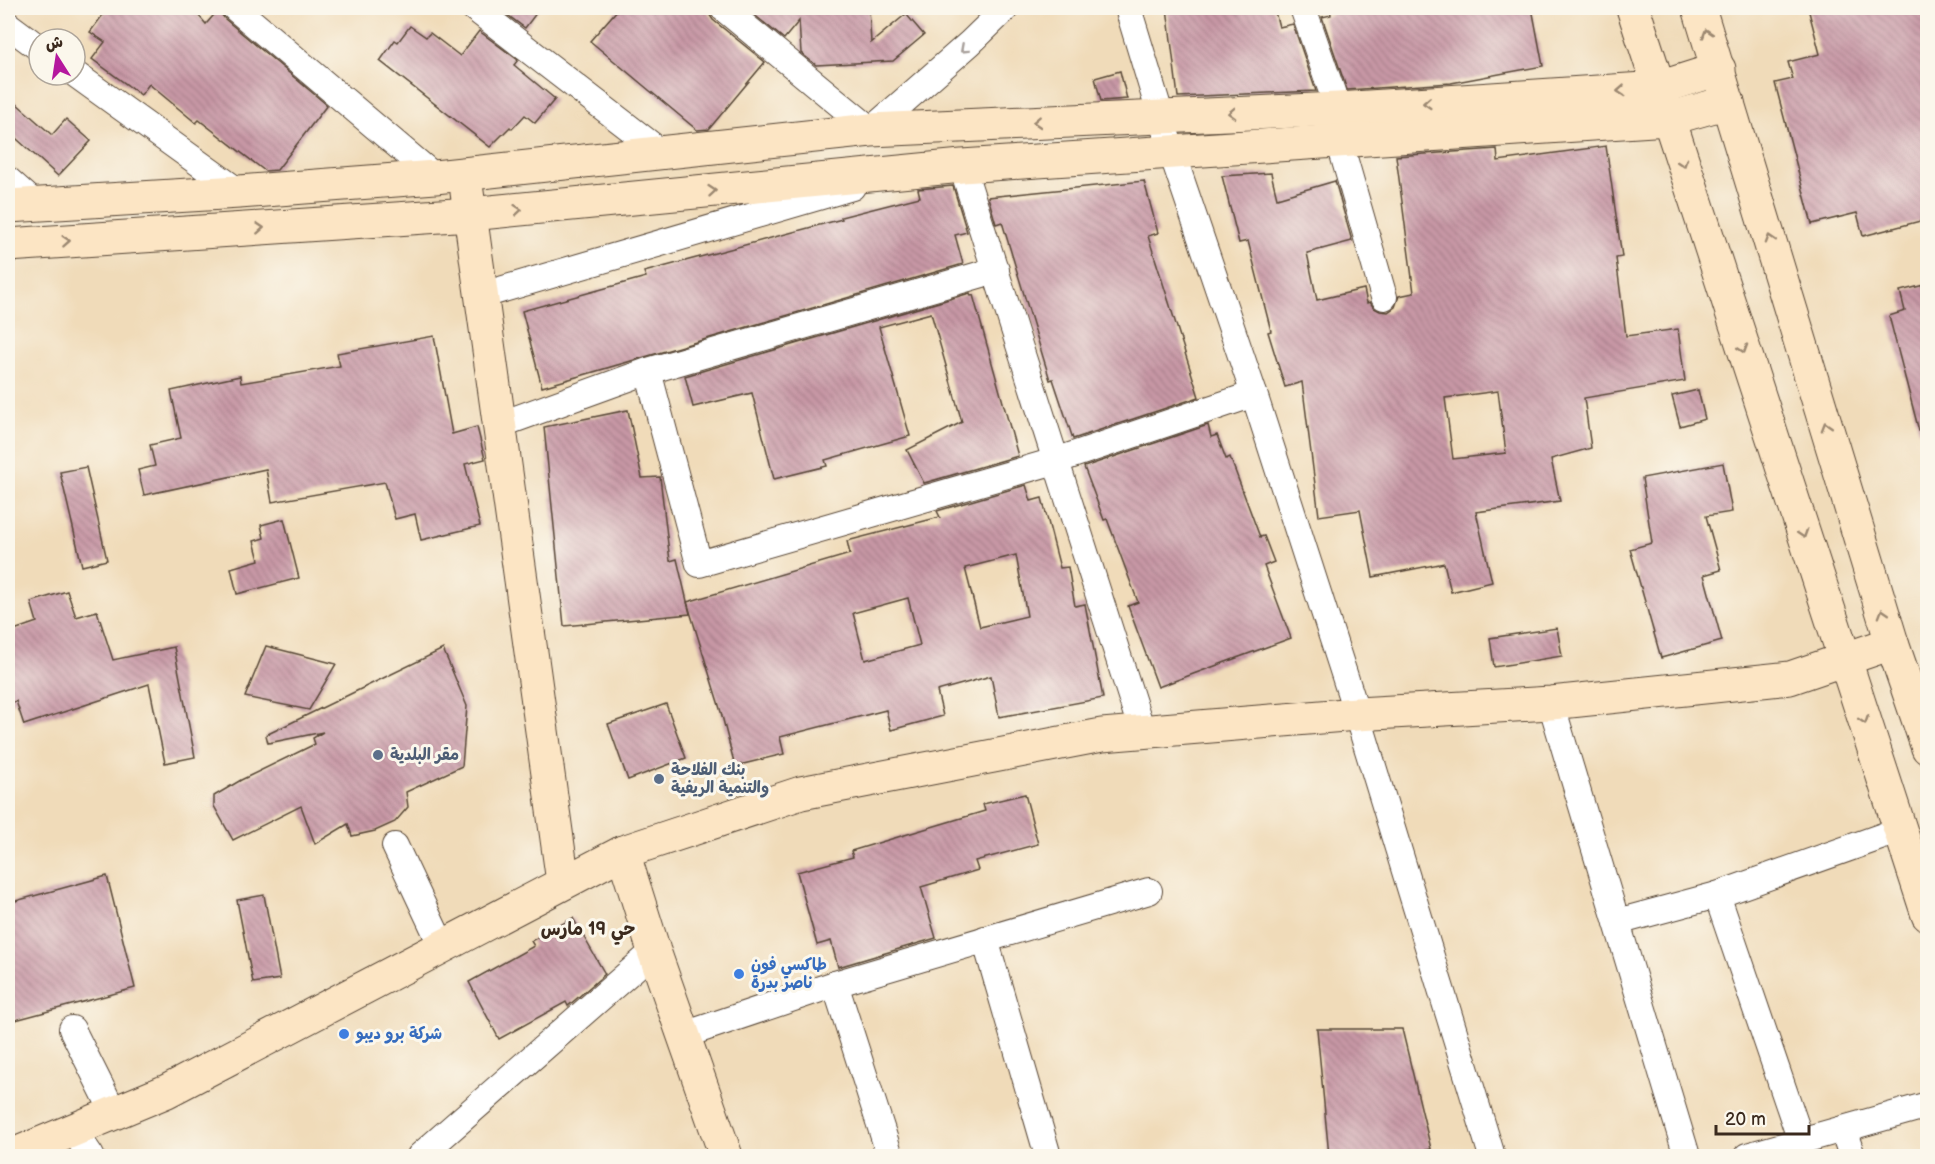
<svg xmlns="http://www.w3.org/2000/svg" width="1935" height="1164" viewBox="0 0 1935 1164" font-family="'Balsamiq Sans','Playpen Sans Arabic',sans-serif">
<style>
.building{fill:url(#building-back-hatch);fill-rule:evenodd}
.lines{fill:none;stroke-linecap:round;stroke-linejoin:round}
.street-casing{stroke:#564535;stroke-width:28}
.secondary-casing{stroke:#564535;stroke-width:35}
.street{stroke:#fff;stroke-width:26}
.secondary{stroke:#fce5c4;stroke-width:33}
.oneway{stroke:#9c8871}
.oneway2{stroke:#a79f9a}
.service-dot{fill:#5c6f8a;stroke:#fbf7ec;stroke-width:2}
.shop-dot{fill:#3f7fe0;stroke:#fbf7ec;stroke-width:2}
.labels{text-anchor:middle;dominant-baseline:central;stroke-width:6;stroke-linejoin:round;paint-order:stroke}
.service-label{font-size:16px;font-weight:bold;fill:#4e5e75;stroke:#fbf7ec;text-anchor:start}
.shop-label{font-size:16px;font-weight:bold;fill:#366cbe;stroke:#fbf7ec;text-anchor:start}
.neighbourhood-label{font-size:18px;font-weight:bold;fill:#3b2a1e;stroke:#fbf7ec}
</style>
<defs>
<pattern id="building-back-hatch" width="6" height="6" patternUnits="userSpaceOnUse" patternTransform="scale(1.5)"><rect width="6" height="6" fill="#c898a6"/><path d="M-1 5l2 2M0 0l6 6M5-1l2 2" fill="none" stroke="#a47c87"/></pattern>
</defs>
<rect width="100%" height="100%" fill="#fbf7ec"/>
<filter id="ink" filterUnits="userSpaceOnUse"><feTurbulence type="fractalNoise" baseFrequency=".0167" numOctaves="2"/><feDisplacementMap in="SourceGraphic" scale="12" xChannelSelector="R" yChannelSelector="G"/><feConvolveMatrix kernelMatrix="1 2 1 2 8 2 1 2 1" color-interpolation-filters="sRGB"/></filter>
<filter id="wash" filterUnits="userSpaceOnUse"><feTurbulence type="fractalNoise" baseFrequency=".008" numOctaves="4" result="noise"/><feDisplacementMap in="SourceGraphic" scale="24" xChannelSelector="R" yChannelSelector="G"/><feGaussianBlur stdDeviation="1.35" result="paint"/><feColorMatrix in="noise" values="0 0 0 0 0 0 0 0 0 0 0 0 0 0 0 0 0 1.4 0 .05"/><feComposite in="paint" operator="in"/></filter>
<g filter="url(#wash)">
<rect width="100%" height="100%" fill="#f0dbb9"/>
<g id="blocks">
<g class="building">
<polygon points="108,8 192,8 206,24 220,8 221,14 225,19 327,105 277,170 265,171 199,120 196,123 149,84 141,95 92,59 105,42 90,32"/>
<polygon points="498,8 540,8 525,28"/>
<polygon points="619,8 708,8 709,14 713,20 765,62 709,129 697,130 590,41"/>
<polygon points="746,8 869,8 871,43 906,14 924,35 893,61 816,65 801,53 799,21 784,39"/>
<polygon points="1167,8 1274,8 1279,27 1293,24 1316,91 1178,97"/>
<polygon points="1330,8 1532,8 1543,66 1451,83 1347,90 1322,17 1331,15"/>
<polygon points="1808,8 1923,8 1928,26 1928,219 1863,236 1857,213 1812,224 1775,83 1793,79 1788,62 1820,54"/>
<polygon points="410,26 426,37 430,33 460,56 479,31 518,60 514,65 555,99 535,123 525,115 512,129 510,127 490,147 380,61 395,40 398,42"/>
<polygon points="1120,71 1127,99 1101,101 1095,78"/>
<polygon points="8,96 52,135 66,119 91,141 58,176 8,131"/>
<path d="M1606,146l16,111 -6,1 10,78 52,-7 7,52 -101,17 7,50 -40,11 9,42 -84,11 16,70 -41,10 -7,-29 -71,14 -13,-67 -41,6 -17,-134 -17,5 -17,-55 3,-1 -23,-90 -9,2 -17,-67 49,-3 6,25 58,-17 17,60 -45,12 10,47 47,-11 3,14 3,-1 4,6 6,3 8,1 7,-5 4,-11 15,-3 -18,-137 101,-7 1,12zM1498,391l8,62 -53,6 -8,-61z"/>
<polygon points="1144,181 1158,233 1148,236 1199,397 1073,439 1053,379 1050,380 1002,222 996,224 988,197"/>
<polygon points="953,186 967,232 955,235 963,264 542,387 522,311 646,277 644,272 842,219 841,217 920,197 918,189"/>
<polygon points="1928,284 1928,429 1919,431 1889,316 1905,311 1900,291"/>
<polygon points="970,293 971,296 973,295 1018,456 924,483 907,450 962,422 931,313 879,327 910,436 825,460 827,466 774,479 752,393 693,407 685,376"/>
<polygon points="434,336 452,434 477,427 485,459 465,464 480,526 421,540 415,514 395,519 385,482 272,502 266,469 144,495 138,470 155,466 150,445 181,438 171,391 240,376 241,383 340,366 337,353"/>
<polygon points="1698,390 1705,419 1680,426 1672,396"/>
<polygon points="628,410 642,478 660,477 670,561 677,559 690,614 564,626 544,427"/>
<polygon points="1208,425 1211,437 1217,435 1226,459 1230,457 1260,537 1264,536 1274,562 1264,566 1291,638 1158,687 1128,606 1138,602 1107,519 1104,520 1084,467"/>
<polygon points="1723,463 1732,512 1706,516 1721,570 1704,575 1722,641 1661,658 1630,549 1652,543 1642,478"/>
<polygon points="86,467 107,560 82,566 60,472"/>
<path d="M1026,485l5,16 11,-3 18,70 8,-1 7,39 10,-2 18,94 -104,19 -8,-41 -54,15 6,25 -52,14 -5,-20 -106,27 4,17 -49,12 -14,-54 -34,-110 163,-48 -3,-13 93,-24 -3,-6zM1016,555l11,61 -47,11 -15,-59zM908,598l12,47 -55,15 -12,-47z"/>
<polygon points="284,519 299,578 237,594 231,568 259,560 254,541 264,538 261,525"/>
<polygon points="67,591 76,617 97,611 113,660 174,647 195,757 165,763 149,684 24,725 16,701 8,704 8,632 37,622 31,602"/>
<polygon points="1557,628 1562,656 1494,667 1490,638"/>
<polygon points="266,646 336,664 309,710 245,697"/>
<polygon points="443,649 467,706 462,766 406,792 408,807 395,822 375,831 352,836 348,824 315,844 301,806 233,840 214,806 214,796 241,780 315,744 313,738 323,732 268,743 266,735"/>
<polygon points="666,704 686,758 628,780 608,724"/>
<polygon points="1025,794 1038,844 975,861 978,870 921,887 936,938 838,967 831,941 817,945 797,872 853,857 851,851 985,811 983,804"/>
<polygon points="107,876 135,988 8,1022 8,903"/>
<polygon points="264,895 280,979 253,983 237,900"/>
<polygon points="573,918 605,974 568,1006 566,1002 499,1039 469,982 534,946 531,941"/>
<polygon points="1317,1029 1402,1029 1431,1149 1401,1156 1329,1156"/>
</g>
</g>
</g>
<g filter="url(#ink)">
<use href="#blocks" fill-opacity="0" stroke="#564535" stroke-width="1.5"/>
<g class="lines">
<g class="street-casing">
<g id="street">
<polyline points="235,8 435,177"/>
<polyline points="474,8 662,153"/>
<polyline points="723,8 871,130 970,43 1006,8"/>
<polyline points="1128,8 1171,150 1254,394 1357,714 1492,1156"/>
<polyline points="1303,8 1338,109"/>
<polyline points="8,25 39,48"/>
<polyline points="75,74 239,192"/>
<polyline points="1339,140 1384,297"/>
<polyline points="962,166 1142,731"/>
<polyline points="8,180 35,204"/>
<polyline points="483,295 852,187"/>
<polyline points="648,371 699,564 1055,461 1254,394"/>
<polyline points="499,425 648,371 996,270"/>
<polyline points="1551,703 1687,1156"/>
<polyline points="395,846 442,946"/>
<polyline points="1717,895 1801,1141"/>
<polyline points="1617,922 1717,895 1900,830"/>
<polyline points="985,939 1048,1156"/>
<polyline points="835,984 890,1156"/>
<polyline points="72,1029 114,1113"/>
<polyline points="684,1035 835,984 1149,891"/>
<polyline points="1843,1129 1852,1156"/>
<polyline points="73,1130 91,1156"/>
<polyline points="420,1156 654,951"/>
<polyline points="1747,1156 1928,1105"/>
</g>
</g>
<g class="secondary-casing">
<g id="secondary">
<polyline points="1633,8 1928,915"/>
<polyline points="1699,8 1892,643 1928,748"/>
<polyline points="467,192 563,882"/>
<polyline points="8,206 239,192 435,177 871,130 1338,109 1659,88 1719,69"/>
<polyline points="8,245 470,214 962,166 1668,119 1728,102"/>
<polyline points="623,852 654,951 726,1156"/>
<polyline points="11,1156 167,1091 623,852 801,793 1102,735 1357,714 1551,703 1790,678 1892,643"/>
</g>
</g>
<use href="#street" class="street"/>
<use href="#secondary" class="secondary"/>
</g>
<defs><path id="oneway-chevron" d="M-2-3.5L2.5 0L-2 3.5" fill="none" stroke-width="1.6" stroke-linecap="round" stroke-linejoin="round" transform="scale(1.5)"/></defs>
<g class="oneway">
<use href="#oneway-chevron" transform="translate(1707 33) rotate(-108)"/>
<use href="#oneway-chevron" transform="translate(1621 91) rotate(176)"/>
<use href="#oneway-chevron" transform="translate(1427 103) rotate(176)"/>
<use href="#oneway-chevron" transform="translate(1232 113) rotate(178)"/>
<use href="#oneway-chevron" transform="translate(1037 122) rotate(177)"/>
<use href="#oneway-chevron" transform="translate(1683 163) rotate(72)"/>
<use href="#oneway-chevron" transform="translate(712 191) rotate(-5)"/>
<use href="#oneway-chevron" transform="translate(518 210) rotate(-5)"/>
<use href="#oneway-chevron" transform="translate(260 228) rotate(-4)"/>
<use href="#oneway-chevron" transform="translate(1770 239) rotate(-107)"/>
<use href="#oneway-chevron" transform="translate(66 241) rotate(-4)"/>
<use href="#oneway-chevron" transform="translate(1743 349) rotate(72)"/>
<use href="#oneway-chevron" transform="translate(1826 426) rotate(-107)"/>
<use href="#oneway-chevron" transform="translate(1803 534) rotate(72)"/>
<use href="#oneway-chevron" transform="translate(1883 613) rotate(-107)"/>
<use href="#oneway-chevron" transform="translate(1864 720) rotate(72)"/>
</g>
<use class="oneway2" href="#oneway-chevron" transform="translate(964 49) rotate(138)"/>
</g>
<g class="service-dot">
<circle cx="378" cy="755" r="6"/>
<circle cx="659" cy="779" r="6"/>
</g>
<g class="shop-dot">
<circle cx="739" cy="974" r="6"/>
<circle cx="344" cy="1034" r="6"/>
</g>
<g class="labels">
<g class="service-label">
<text x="390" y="755">مقر البلدية</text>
<text x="671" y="770">بنك الفلاحة<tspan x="671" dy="18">والتنمية الريفية</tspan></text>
</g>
<g class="shop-label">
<text x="751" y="965">طاكسي فون<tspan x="751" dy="18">ناصر بدرة</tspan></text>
<text x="356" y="1034">شركة برو ديبو</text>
</g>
<g class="neighbourhood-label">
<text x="588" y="929">حي 19 مارس</text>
</g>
</g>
<rect width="1935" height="1164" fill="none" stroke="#fbf7ec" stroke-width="30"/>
<g transform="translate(57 57) rotate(348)"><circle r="28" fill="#fbf7ec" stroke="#aea59a" stroke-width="1.5"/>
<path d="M0-4.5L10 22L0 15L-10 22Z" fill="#b5179e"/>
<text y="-9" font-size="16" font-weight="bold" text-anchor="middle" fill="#3b2a1e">ش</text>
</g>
<path d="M1716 1125v9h93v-9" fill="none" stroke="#3b2a1e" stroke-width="3"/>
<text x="1725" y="1125" font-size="18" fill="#3b2a1e" stroke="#fbf7ec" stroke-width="4.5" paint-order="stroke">20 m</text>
</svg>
